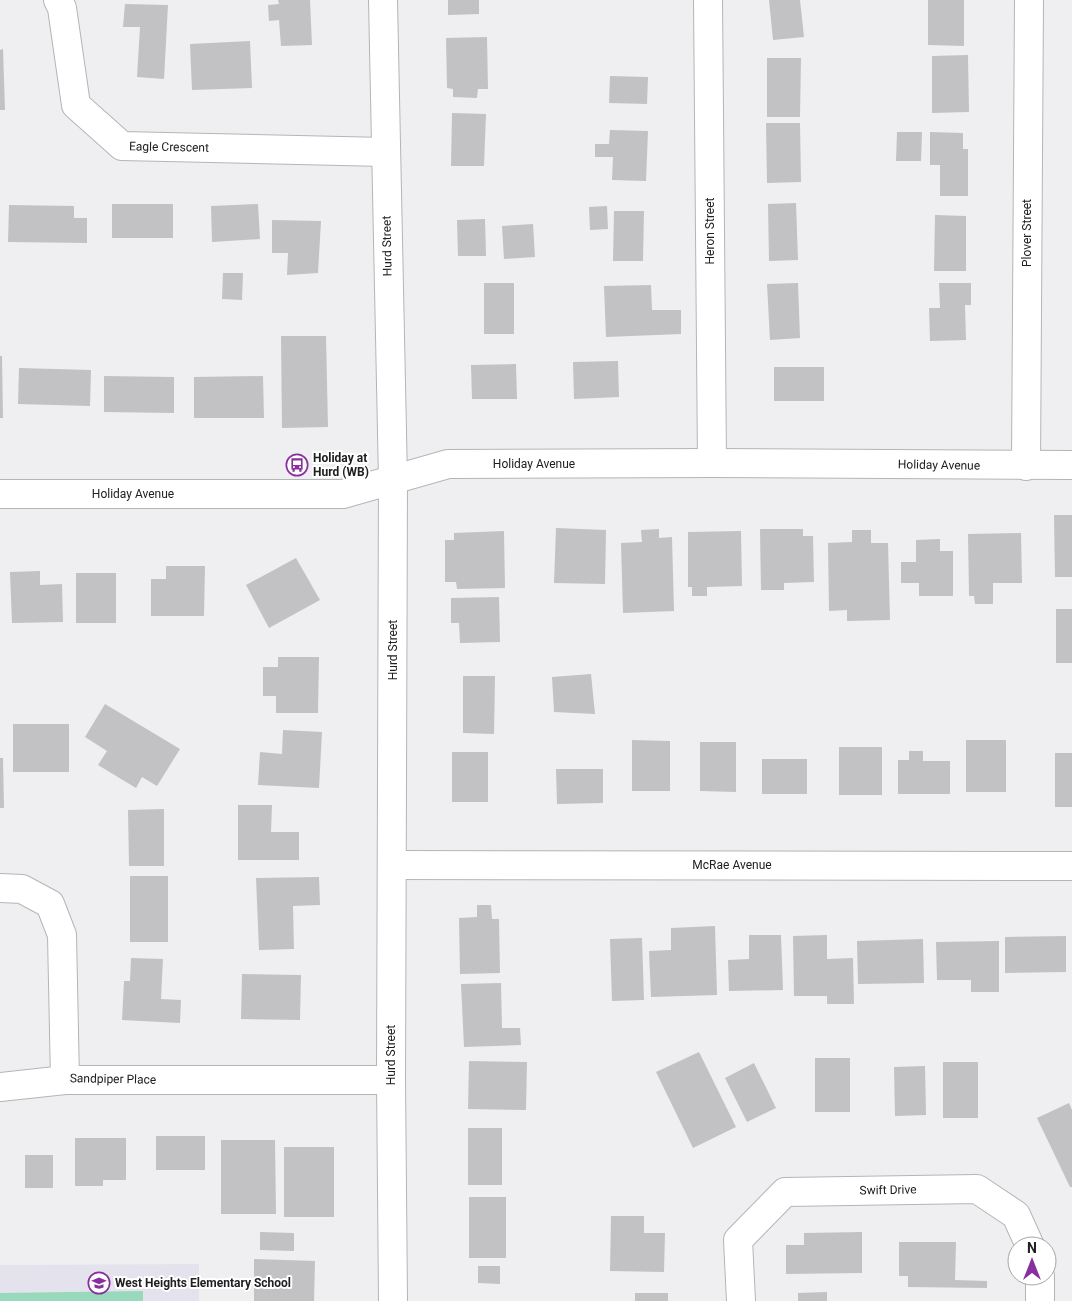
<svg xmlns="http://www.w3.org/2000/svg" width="1072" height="1301" viewBox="0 0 1072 1301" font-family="Roboto,sans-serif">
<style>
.built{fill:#e4e3ed}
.green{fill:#98d8bb}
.building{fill:#c2c2c4}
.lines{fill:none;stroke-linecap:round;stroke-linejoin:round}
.minor-casing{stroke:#b5b5b8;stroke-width:30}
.tertiary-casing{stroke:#b5b5b8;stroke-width:30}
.minor{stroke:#fff;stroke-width:28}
.tertiary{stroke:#fff;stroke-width:28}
.labels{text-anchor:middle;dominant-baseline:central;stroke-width:4;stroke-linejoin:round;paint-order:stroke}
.street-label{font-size:12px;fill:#202021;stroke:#fff}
.poi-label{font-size:12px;font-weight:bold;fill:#202021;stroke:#fff;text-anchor:start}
</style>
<rect width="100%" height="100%" fill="#efeff2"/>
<polygon class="built" points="199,1264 199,1301 0,1301 0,1265"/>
<polygon class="green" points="143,1291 143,1301 0,1301 0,1293"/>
<g class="building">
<polygon points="278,0 310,0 312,45 281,46 279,20 269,21 268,5 279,4"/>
<polygon points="448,0 479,0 479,14 448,15"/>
<polygon points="769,0 800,0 804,37 773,40"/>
<polygon points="928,0 964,0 964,46 928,45"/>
<polygon points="125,4 168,5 164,79 137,77 140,27 123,27"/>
<polygon points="487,37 488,89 478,89 477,98 453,97 453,89 447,88 446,38"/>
<polygon points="250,41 252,88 192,90 190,44"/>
<polygon points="3,49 5,110 0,110 0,50"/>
<polygon points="968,55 969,112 932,113 932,56"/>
<polygon points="767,58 801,58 800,117 767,117"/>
<polygon points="610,76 648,77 647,104 609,103"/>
<polygon points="452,113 486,114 484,166 451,166"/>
<polygon points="766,123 800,123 801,182 767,183"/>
<polygon points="610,130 648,131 646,181 612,180 613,157 595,157 595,144 609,144"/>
<polygon points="897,132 922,132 921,161 896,161"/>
<polygon points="930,132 963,133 963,149 968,149 968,196 940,196 940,165 930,165"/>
<polygon points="796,203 798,260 769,261 768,204"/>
<rect x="112" y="204" width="61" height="34"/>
<polygon points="258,204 260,239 212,242 211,206"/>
<polygon points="9,205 74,206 74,218 87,218 87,243 8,242"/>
<polygon points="607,206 608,229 590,230 589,207"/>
<polygon points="614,211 644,211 643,261 613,261"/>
<polygon points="935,215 966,216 966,271 934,271"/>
<polygon points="485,219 486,256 458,256 457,220"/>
<polygon points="272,220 321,221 318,273 287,275 288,253 272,253"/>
<polygon points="533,224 535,257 504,259 502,226"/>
<polygon points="223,273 243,273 242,300 222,299"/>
<rect x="484" y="283" width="30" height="51"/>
<polygon points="798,283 800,338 770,340 767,284"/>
<polygon points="939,283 971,283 971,305 965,305 966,340 930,341 929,308 940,308"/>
<polygon points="651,285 652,310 681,310 681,334 606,337 604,286"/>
<polygon points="281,336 326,336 328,427 282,428"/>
<polygon points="0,356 2,356 3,418 0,418"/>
<polygon points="618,361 619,397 574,399 573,362"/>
<polygon points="516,364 517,399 472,399 471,365"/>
<rect x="774" y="367" width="50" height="34"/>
<polygon points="19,368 91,370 90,406 18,404"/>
<polygon points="104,376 174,377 174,413 104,412"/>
<polygon points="263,376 264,418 194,418 194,377"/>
<polygon points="1054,515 1072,515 1072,577 1055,577"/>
<polygon points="556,528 606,530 605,584 554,583"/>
<polygon points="659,529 659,538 672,537 674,611 623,613 621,543 642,542 641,530"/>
<polygon points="760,529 803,529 803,536 813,536 814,582 784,583 784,590 761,590"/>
<polygon points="852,530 871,530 871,543 888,543 890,620 847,621 847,610 829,611 828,543 852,542"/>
<polygon points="504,531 505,588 457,589 456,582 445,582 445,540 454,540 454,533"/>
<polygon points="741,531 742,586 707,587 707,596 692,596 692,587 688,587 688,532"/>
<polygon points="1021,533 1022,583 993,583 993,604 975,604 974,596 969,596 968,534"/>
<polygon points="940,539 940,551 953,551 953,596 919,596 919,583 901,583 901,562 916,562 916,540"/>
<polygon points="296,558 320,600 269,628 246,585"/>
<polygon points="166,566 205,566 204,616 151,616 151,579 166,579"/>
<polygon points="40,571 40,585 62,584 63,622 12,623 10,572"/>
<rect x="76" y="573" width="40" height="50"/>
<polygon points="499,597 500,642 460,643 459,623 451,623 451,598"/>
<rect x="1056" y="609" width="16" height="54"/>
<polygon points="278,657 319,657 318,713 276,713 276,696 263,696 263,667 278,667"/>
<polygon points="591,674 595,714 554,712 552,677"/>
<polygon points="463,676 495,676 494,734 463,733"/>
<polygon points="105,704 180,749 157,786 142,777 136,788 98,765 107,751 85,737"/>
<rect x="13" y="724" width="56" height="48"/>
<polygon points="283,730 322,732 319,788 258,785 260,752 282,754"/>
<polygon points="632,740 670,741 670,791 632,791"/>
<rect x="966" y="740" width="40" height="52"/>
<polygon points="700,742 736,742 736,792 700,791"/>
<rect x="839" y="747" width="43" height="48"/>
<polygon points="909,751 923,751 923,761 950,761 950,794 898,794 898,760 909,760"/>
<rect x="452" y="752" width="36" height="50"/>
<rect x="1055" y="753" width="17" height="54"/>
<polygon points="0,758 3,758 4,808 0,808"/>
<rect x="762" y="759" width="45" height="35"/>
<polygon points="556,769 603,769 603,803 557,804"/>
<polygon points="238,805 272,805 271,832 299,832 299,860 238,860"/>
<polygon points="164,809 164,866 129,866 128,810"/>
<rect x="130" y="876" width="38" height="66"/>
<polygon points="319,877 320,905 293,906 294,949 259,950 256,878"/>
<polygon points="477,905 491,905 492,919 499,919 500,973 460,974 459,918 477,917"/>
<polygon points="715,926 717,995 651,997 649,951 671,950 671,928"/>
<polygon points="749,935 781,935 783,990 729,991 728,960 749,959"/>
<polygon points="827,935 827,959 853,958 854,1004 827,1004 827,996 794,996 793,936"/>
<polygon points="1066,936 1066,972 1005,973 1005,937"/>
<polygon points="642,938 644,1000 612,1001 610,939"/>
<polygon points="923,939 924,983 858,984 857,941"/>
<polygon points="999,941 999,992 971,992 971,980 937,980 936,942"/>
<polygon points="131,958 163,959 161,999 181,1000 180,1023 122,1020 124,981 130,981"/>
<polygon points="242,974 301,975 300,1020 241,1019"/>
<polygon points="501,983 502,1028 520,1028 521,1045 464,1047 461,984"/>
<polygon points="699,1052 736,1127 693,1148 656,1072"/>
<rect x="815" y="1058" width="35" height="54"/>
<polygon points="469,1061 527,1062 526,1110 468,1109"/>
<rect x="943" y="1062" width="35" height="56"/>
<polygon points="754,1063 776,1108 747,1122 725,1078"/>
<polygon points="925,1066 926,1115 895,1116 894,1067"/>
<polygon points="1069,1103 1072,1110 1072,1187 1070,1187 1037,1118"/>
<rect x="468" y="1128" width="34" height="57"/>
<rect x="156" y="1136" width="49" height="34"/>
<polygon points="75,1138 126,1138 126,1180 103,1180 103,1186 75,1186"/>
<polygon points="221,1140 275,1140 276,1214 221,1214"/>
<rect x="284" y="1147" width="50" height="70"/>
<rect x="25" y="1155" width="28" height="33"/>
<rect x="469" y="1197" width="37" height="61"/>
<polygon points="611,1216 644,1216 644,1233 665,1233 664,1272 610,1271"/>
<polygon points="260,1232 294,1233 294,1251 260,1250"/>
<polygon points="862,1232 862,1273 786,1274 786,1245 804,1245 804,1233"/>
<polygon points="899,1242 956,1242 955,1280 987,1281 987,1288 908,1287 908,1276 899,1276"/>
<polygon points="254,1259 315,1261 314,1301 254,1301"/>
<polygon points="478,1266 500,1266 500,1284 478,1283"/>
<polygon points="827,1292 827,1301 798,1301 798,1293"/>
<rect x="635" y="1293" width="33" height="8"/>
</g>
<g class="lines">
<g class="minor-casing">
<g id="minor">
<polyline points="58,0 62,8 76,105 122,146 385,152"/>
<polyline points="708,0 712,463"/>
<polyline points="1026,466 1029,0"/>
<polyline points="0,494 343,494 448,464 712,463 1072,465"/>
<polyline points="392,865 1072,866"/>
<polyline points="0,888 22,889 50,904 62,935 65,1080"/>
<polyline points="0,1087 65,1080 391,1080"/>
<polyline points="1040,1276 1040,1301"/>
<polyline points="741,1301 738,1240 785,1192 977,1189 1016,1215 1030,1246"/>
</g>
</g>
<g class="tertiary-casing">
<polyline id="tertiary" points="383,0 393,480 391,1080 393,1301"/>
</g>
<use href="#minor" class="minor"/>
<use href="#tertiary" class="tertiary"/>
</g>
<defs>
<g id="bus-ring" transform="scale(1.125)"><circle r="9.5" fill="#fff" stroke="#88309d" stroke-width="1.5"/><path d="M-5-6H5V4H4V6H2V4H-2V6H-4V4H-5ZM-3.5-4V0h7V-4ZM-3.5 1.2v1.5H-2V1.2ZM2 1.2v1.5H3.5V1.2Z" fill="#88309d"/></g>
<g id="school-ring" transform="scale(1.125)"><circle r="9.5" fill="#fff" stroke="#88309d" stroke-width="1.5"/><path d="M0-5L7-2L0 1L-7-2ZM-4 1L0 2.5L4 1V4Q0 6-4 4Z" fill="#88309d"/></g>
</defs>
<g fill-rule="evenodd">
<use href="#bus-ring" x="297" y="465"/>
<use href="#school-ring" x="99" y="1283"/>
</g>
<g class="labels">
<g class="street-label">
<text transform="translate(169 147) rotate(1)">Eagle Crescent</text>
<text transform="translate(710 231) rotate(-90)">Heron Street</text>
<text transform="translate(1027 233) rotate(-90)">Plover Street</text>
<text transform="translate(387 246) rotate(-91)">Hurd Street</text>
<text x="534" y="464">Holiday Avenue</text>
<text transform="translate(939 465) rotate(1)">Holiday Avenue</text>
<text x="133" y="494">Holiday Avenue</text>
<text transform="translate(393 650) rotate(-90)">Hurd Street</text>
<text x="732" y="865">McRae Avenue</text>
<text transform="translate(391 1055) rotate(-90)">Hurd Street</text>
<text transform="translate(113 1079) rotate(1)">Sandpiper Place</text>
<text transform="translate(888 1190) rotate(-1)">Swift Drive</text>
</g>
<g class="poi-label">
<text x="313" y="458">Holiday at<tspan x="313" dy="14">Hurd (WB)</tspan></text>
<text x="115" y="1283">West Heights Elementary School</text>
</g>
</g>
<g transform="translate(1032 1261)"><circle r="24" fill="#ffffff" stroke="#a6a6a6"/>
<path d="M0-4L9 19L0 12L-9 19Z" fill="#88309d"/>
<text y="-8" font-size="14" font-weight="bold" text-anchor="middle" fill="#202021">N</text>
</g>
</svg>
